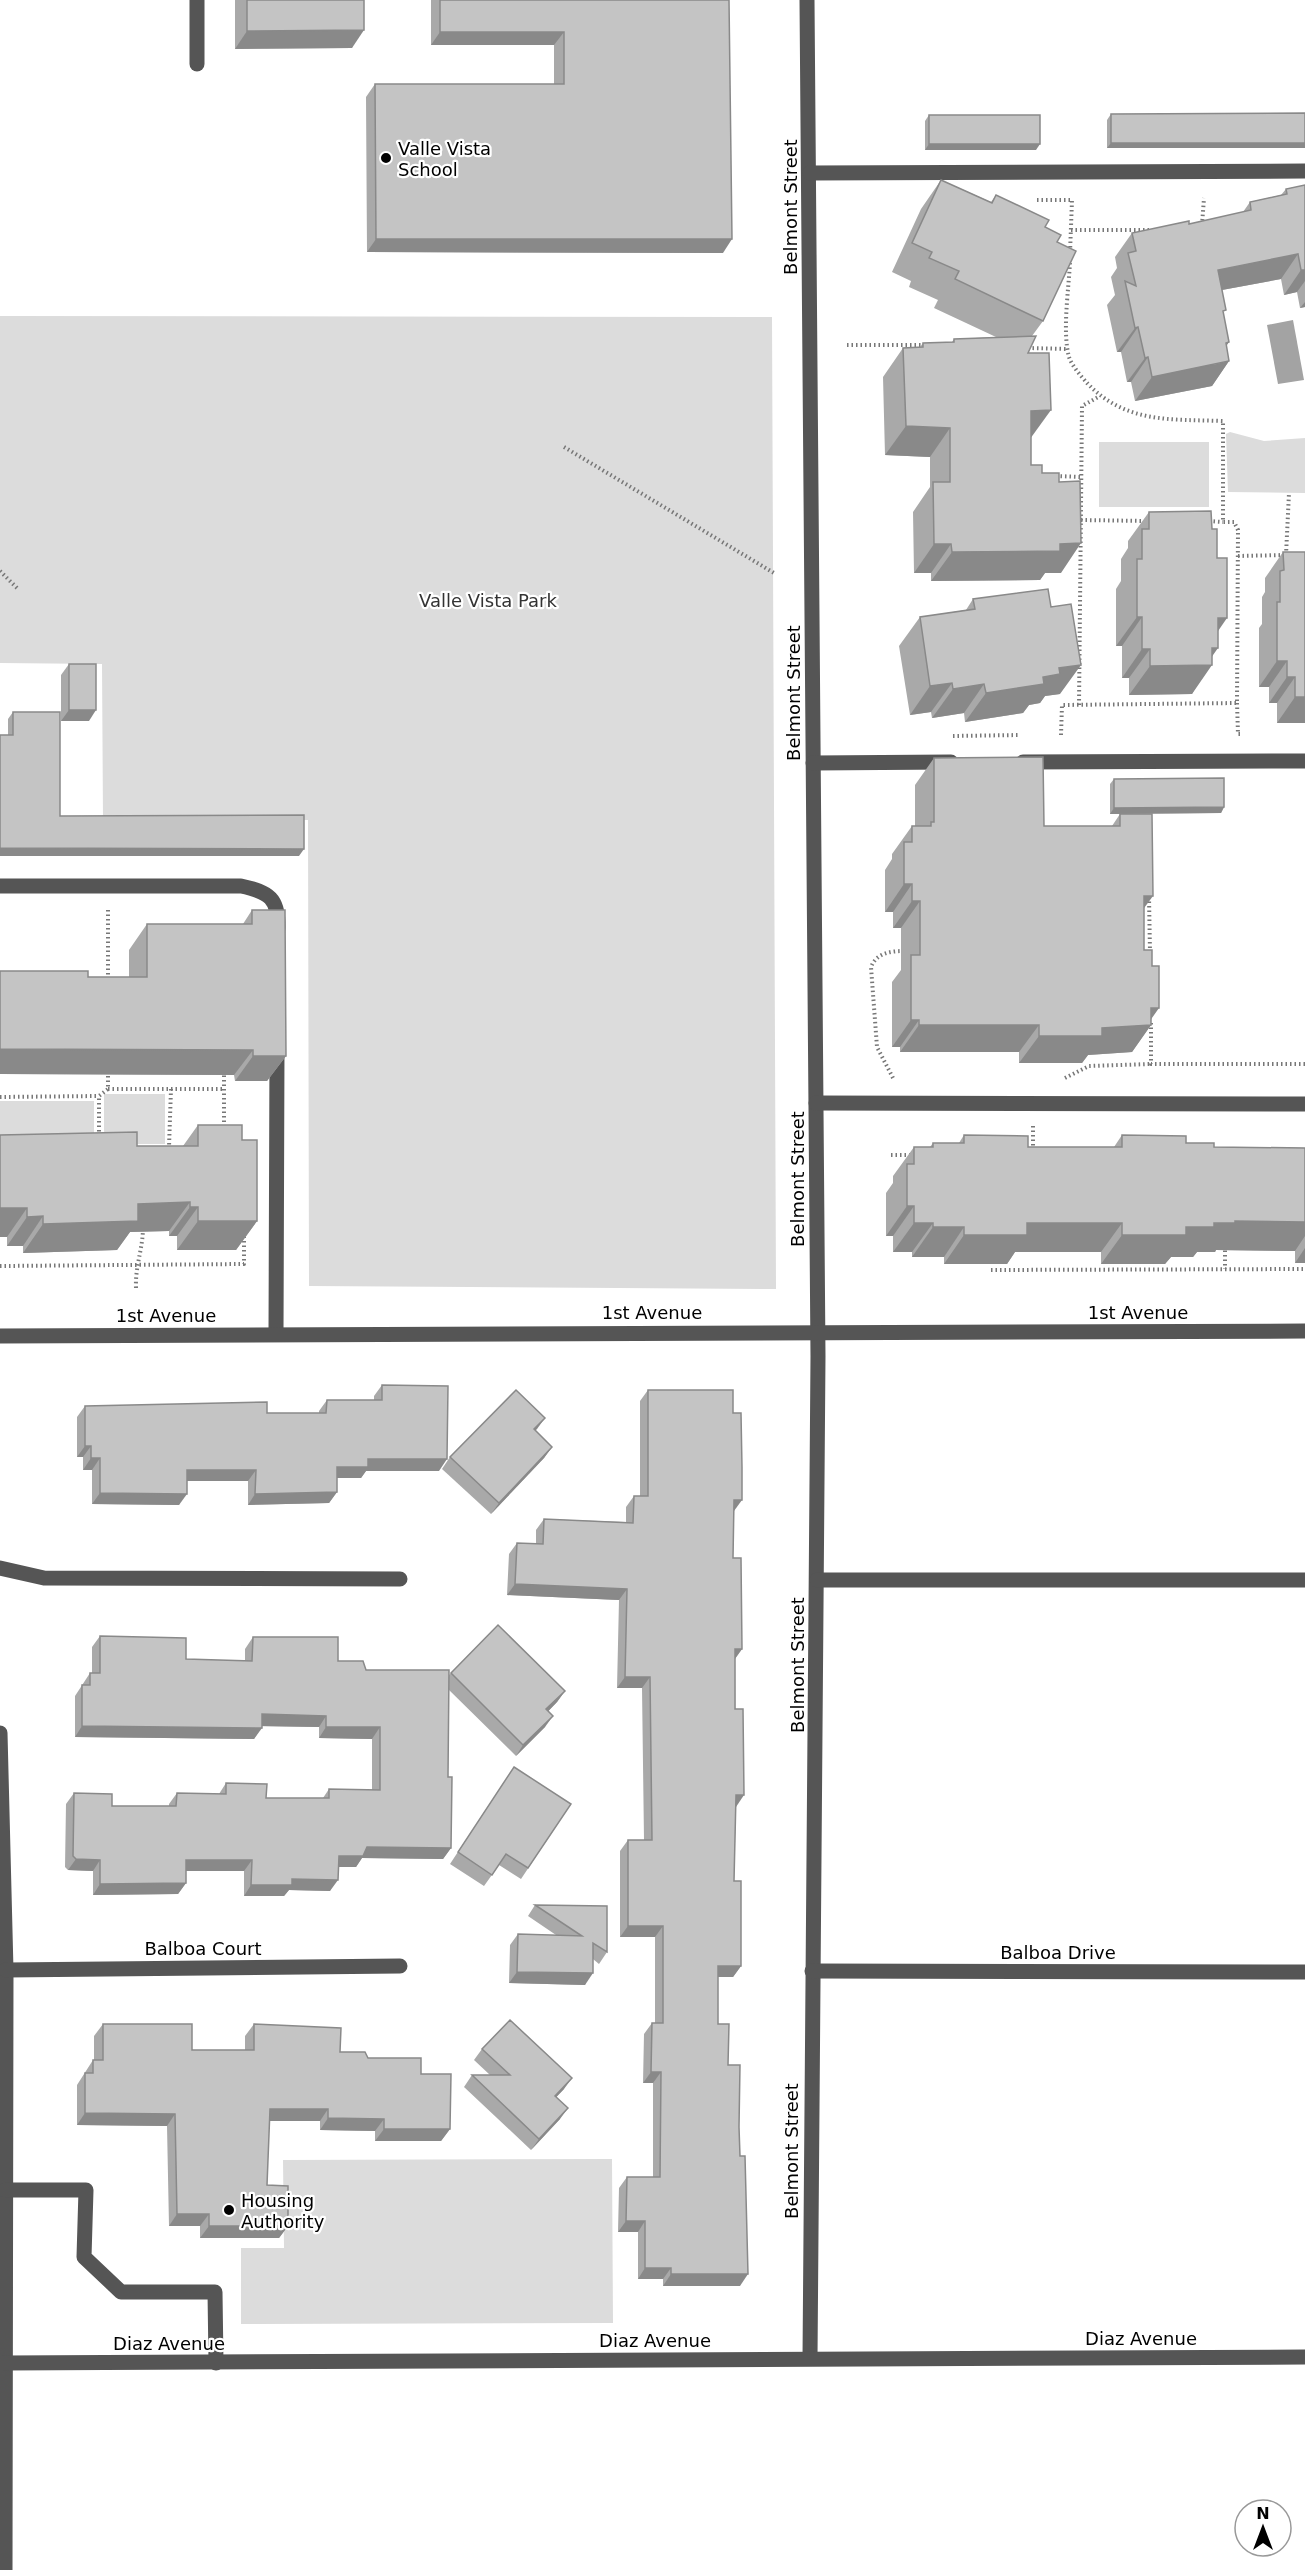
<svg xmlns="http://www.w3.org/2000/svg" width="1305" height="2570" viewBox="0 0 1305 2570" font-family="'DejaVu Sans',sans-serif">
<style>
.green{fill:#dcdcdc}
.water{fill:#a3a3a3}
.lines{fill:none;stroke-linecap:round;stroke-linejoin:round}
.path{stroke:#777;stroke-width:4;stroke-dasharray:1.5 3;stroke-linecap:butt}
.minor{stroke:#555;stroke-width:15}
.wall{fill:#a9a9a9}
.shaded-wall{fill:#898989}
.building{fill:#c4c4c4;stroke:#898989;stroke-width:1.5}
.poi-dot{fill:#000;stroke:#fff;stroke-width:2}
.labels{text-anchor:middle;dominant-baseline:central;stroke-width:4.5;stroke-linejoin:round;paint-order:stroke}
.poi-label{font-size:18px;fill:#000;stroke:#fff;text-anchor:start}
.street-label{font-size:18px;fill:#000;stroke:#fff}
.park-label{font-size:18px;fill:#333;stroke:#fff}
</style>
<rect width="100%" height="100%" fill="#fff"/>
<g class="green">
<polygon points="0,316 772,317 776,1289 309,1286 308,820 103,819 102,664 0,663"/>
<polygon points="1230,432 1264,441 1305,438 1305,493 1228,492 1226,434"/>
<rect x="1099" y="442" width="110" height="65"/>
<rect x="104" y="1094" width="61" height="50"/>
<rect x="0" y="1101" width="94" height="44"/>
<polygon points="612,2159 613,2323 241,2324 241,2248 284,2248 283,2160"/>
</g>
<polygon class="water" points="1293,320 1304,380 1278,384 1267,325"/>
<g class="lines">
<g class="path">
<polyline points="1037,200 1072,200 1070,253"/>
<polyline points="1202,225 1204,198"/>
<polyline points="1071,230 1151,230"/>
<polyline points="847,345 924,345"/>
<polyline points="1028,348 1068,349"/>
<polyline points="564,447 774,573"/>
<polyline points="1056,476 1081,477"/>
<polyline points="1081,520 1147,521"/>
<polyline points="1209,521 1223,522"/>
<polyline points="1286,555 1289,493"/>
<polyline points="1238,556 1285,555"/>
<polyline points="0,571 19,590"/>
<polyline points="1237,703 1238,734 1242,734"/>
<polyline points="1079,705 1082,406 1100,396"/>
<path d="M1061,735l1,-30 175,-2 1,-173 -4,-8h-11v-101c-52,-2 -97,3 -136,-38 -6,-7 -15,-17 -18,-26 -7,-26 0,-69 1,-96"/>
<polyline points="953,736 1020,735"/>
<polyline points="1149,897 1150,952"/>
<polyline points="108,910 108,981"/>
<polyline points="1151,1023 1151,1064 1305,1064"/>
<polyline points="224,1071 224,1129"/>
<path d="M893,1078l-16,-31 -6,-80c6,-15 21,-16 35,-16"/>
<polyline points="1065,1078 1089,1066 1151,1064"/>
<polyline points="108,1089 171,1089 169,1147"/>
<polyline points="171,1089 224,1089"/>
<polyline points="0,1097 99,1096"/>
<polyline points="1033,1126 1033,1151"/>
<polyline points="99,1136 99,1096 108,1089 108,1072"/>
<polyline points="891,1155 912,1155"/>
<polyline points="1225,1246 1225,1269"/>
<polyline points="0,1266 244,1264 244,1236"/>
<polyline points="991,1270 1305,1269"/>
<path d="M136,1288c-1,-22 7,-39 7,-61"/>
</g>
<g class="minor">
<polyline points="197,0 197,64"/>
<polyline points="807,0 818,1356 810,2358"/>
<polyline points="810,173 1305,171"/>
<polyline points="1023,762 1305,761"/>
<polyline points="813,763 951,762"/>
<path d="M0,886h241c28,6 38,12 37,43"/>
<polyline points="816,1103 1305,1104"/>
<polyline points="276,1334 277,1049"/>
<polyline points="0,1336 1305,1331"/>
<polyline points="0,1568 44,1578 400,1579"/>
<polyline points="817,1580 1305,1580"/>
<polyline points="0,1733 6,1970 5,2570"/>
<polyline points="6,1970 400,1966"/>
<polyline points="812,1971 1305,1972"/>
<polyline points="5,2190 86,2190 84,2257 121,2292 215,2292 216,2363"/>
<polyline points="5,2363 1305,2357"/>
</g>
</g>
<g class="wall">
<polygon points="235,0 364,0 352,48 235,49"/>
<polygon points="431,0 729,0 723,253 367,252 366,97 375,84 554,84 554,45 431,45"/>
<polygon points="1111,114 1305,148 1107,148 1107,120"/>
<polygon points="929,115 1036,150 925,150 925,121"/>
<polygon points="941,180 991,202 996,195 1045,227 1057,242 1043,321 1032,336 1028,353 1031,438 1031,465 1042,473 1061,573 1045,573 1040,580 931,581 931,573 914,573 913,512 930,487 930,457 885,455 883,377 903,348 920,347 923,343 952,342 954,339 996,337 934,308 938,300 909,287 911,281 892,272 921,209"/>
<polygon points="1305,185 1305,307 1300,308 1297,292 1284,295 1281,279 1222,290 1223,314 1229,342 1226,346 1229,361 1212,386 1135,401 1131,382 1127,382 1121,352 1117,352 1107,305 1115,295 1111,277 1117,268 1115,257 1132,233 1189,224 1243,212 1250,202 1281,195 1286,189"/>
<polygon points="1149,512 1212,529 1218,631 1212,657 1192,694 1129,695 1129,678 1122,678 1122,646 1116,646 1116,589 1121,581 1121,559 1128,548 1128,541"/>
<polygon points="1283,552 1305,723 1277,723 1277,703 1269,703 1269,687 1259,687 1259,628 1262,624 1262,597 1265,592 1265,578"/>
<polygon points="973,599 1060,694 1045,696 1040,703 1029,705 1023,713 965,722 964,713 932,718 931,712 910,715 899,646 920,617 966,610"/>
<polygon points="69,664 89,721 61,721 61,675"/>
<polygon points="13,712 60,816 299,856 0,856 8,735 8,719"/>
<polygon points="934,758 1044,826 1112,826 1120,814 1144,908 1144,950 1151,1019 1151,1025 1132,1052 1088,1055 1082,1063 1019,1063 1019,1052 900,1052 900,1047 892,1047 892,982 901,970 901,928 893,928 893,912 885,912 885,870 892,859 892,854 912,826 915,826 915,785"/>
<polygon points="1114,779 1224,807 1221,813 1110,814 1110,784"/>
<polygon points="252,910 286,1056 267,1081 235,1081 234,1075 0,1074 0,971 88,977 129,977 129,950 147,924 243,924"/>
<polygon points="198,1125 242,1140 257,1221 236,1250 177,1250 177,1236 169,1236 169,1231 130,1232 117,1250 23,1253 23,1246 7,1246 7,1237 0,1237 0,1135 137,1146 183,1146"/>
<polygon points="964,1135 1028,1147 1114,1147 1122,1135 1214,1147 1305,1148 1305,1263 1295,1263 1295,1251 1216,1250 1215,1252 1197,1252 1193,1257 1171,1257 1165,1264 1101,1264 1101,1252 1015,1252 1007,1264 944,1264 944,1257 912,1257 912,1252 893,1252 893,1236 886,1236 886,1193 893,1183 893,1176 914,1147 930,1147 933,1143 959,1143"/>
<polygon points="382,1385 439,1471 366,1471 361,1478 337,1478 337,1492 329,1503 248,1505 248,1481 187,1481 179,1505 92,1504 92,1470 83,1470 83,1457 77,1457 77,1417 85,1406 267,1413 319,1413 319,1411 327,1400 374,1400 374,1396"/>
<polygon points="648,1390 734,1511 733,1558 742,1649 735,1659 736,1807 734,1881 741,1966 733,1977 718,1977 718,2024 728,2065 739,2127 740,2286 663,2286 663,2279 638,2279 638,2232 618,2232 619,2188 627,2177 653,2177 653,2083 643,2083 644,2034 652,2023 655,2023 655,1937 620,1937 620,1851 628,1840 644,1840 642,1688 617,1688 619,1600 507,1595 509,1554 517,1543 536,1544 536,1530 544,1519 626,1522 626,1507 634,1496 640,1496 640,1401"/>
<polygon points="536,1431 552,1447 544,1458 491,1514 442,1469 450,1457"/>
<polygon points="100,1636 186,1659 245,1661 245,1649 253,1637 338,1661 366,1670 448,1676 451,1673 565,1691 557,1702 548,1711 545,1727 516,1756 448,1689 448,1777 451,1848 443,1859 362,1858 356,1867 338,1867 330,1891 289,1890 284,1896 244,1896 244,1871 186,1871 186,1883 178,1894 93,1895 93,1871 68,1870 65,1867 66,1804 74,1793 112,1806 169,1806 169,1804 177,1793 219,1794 226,1783 266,1798 323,1798 329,1789 372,1790 372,1739 319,1738 319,1727 262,1726 254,1739 75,1737 75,1696 90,1673 92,1673 92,1647"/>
<polygon points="506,1779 571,1804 521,1879 499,1865 484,1886 450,1864"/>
<polygon points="535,1905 607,1952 599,1964 593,1959 585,1985 509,1983 510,1945 518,1934 556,1935 528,1916"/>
<polygon points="103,2024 192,2050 245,2050 245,2036 254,2024 340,2052 368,2058 421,2074 450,2129 441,2141 375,2141 375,2131 320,2130 320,2121 269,2121 267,2185 288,2226 279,2238 200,2238 200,2226 169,2226 167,2126 77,2125 77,2085 93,2060 94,2060 94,2036"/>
<polygon points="482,2049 564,2089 556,2097 560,2119 531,2150 464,2087 472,2075 490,2075 474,2060"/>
</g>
<g class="shaded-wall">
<polygon points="364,30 352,48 235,49 247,31"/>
<polygon points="440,32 564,32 554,45 431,45"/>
<polygon points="1111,143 1305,143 1305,148 1107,148"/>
<polygon points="929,144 1040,144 1036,150 925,150"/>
<polygon points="376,239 732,239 723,253 367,252"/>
<polygon points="1298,254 1281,279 1200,294 1218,270"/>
<polygon points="1301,270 1305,270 1305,281 1297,292 1284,295"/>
<polygon points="1305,302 1305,307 1300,308"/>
<polygon points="1138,327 1121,352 1117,352 1135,328"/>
<polygon points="1229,342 1213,365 1229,361 1212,386 1135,401 1152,377"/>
<polygon points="1148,357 1131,382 1127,382 1145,358"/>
<polygon points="1051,410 1030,439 1031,411"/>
<polygon points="906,426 950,428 930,457 885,455"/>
<polygon points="1081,543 1061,573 1045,573 1040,580 931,581 952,552 1060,544"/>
<polygon points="934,544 951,544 931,573 914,573"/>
<polygon points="1137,617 1142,617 1122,646 1116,646"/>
<polygon points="1218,618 1227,618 1207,647"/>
<polygon points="1212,648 1218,648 1206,665 1212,665 1192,694 1129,695 1150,666"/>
<polygon points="1142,649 1150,649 1129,678 1122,678"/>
<polygon points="1277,661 1287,661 1269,687 1259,687"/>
<polygon points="1081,665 1060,694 1045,696 1040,703 1029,705 1023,713 965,722 986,693 1043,677 1059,668"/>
<polygon points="1287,677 1295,677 1277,703 1269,703"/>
<polygon points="952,683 931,712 910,715 930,686"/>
<polygon points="984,684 964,713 932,718 953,689"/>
<polygon points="1295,697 1305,697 1305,723 1277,723"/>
<polygon points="69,710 96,710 89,721 61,721"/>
<polygon points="1224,807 1221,813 1110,814 1114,808"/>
<polygon points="0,848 304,849 299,856 0,856"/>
<polygon points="904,884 912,884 893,912 885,912"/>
<polygon points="1144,896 1153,896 1133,923"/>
<polygon points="912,901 920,901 901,928 893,928"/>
<polygon points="1151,1008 1159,1008 1147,1025 1151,1025 1132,1052 1088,1055 1082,1063 1019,1063 1039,1036 1102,1028"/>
<polygon points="911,1020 919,1020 900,1047 892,1047"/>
<polygon points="919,1025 1039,1025 1019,1052 900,1052"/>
<polygon points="0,1049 253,1050 234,1075 0,1074"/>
<polygon points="253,1056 286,1056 267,1081 235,1081"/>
<polygon points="190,1202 169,1231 130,1232 117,1250 23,1253 43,1224 138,1204"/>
<polygon points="907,1206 914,1206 893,1236 886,1236"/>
<polygon points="190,1207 198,1207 177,1236 169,1236"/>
<polygon points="0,1208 27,1208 7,1237 0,1237"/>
<polygon points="43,1216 23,1246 7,1246 27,1217"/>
<polygon points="198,1221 257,1221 236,1250 177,1250"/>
<polygon points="1235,1221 1305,1222 1305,1236 1295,1251 1216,1250 1215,1252 1197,1252 1193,1257 1171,1257 1165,1264 1101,1264 1122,1235"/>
<polygon points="914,1223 933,1223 912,1252 893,1252"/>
<polygon points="1027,1223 1122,1223 1101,1252 1015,1252 1007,1264 944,1264 964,1235"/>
<polygon points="933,1227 964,1227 944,1257 912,1257"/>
<polygon points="1305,1248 1305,1263 1295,1263"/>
<polygon points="545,1418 537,1429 526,1440 534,1429"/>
<polygon points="85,1446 91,1446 83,1457 77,1457"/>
<polygon points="552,1447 544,1458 491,1514 499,1503"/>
<polygon points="91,1458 100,1458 92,1470 83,1470"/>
<polygon points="368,1459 447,1459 439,1471 366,1471 361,1478 329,1478 337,1467"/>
<polygon points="187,1470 256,1470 248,1481 179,1481"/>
<polygon points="337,1492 329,1503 248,1505 255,1494"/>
<polygon points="100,1493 187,1494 179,1505 92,1504"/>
<polygon points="734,1500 742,1500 734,1511"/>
<polygon points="515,1584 627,1589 619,1600 507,1595"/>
<polygon points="735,1649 742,1649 734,1660"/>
<polygon points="625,1677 650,1677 642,1688 617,1688"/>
<polygon points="565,1691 557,1702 539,1721 546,1709"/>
<polygon points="262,1714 326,1716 319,1727 254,1726"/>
<polygon points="553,1716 545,1727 516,1756 523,1745"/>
<polygon points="82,1726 262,1728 254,1739 75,1737"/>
<polygon points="326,1727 380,1727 372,1739 319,1738"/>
<polygon points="736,1795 744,1795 736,1807"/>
<polygon points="367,1847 451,1848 443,1859 362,1858 356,1867 331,1867 339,1856"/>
<polygon points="76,1859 100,1860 93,1871 68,1870"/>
<polygon points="186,1860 252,1860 244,1871 178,1871"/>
<polygon points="292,1879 338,1880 330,1891 289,1890 284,1896 244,1896 251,1885"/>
<polygon points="186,1883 178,1894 93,1895 100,1884"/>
<polygon points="628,1926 663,1926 655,1937 620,1937"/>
<polygon points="718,1966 741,1966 733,1977 710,1977"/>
<polygon points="517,1972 593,1973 585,1985 509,1983"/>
<polygon points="651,2072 661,2072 653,2083 643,2083"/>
<polygon points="572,2078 564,2089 547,2107 555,2096"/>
<polygon points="568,2108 560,2119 531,2150 539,2139"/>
<polygon points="270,2109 328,2109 320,2121 261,2121"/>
<polygon points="85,2113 175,2114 167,2126 77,2125"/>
<polygon points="328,2118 384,2119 375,2131 320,2130"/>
<polygon points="384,2129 450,2129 441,2141 375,2141"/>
<polygon points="177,2214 209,2214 200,2226 169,2226"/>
<polygon points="626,2221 645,2221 638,2232 618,2232"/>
<polygon points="209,2226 288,2226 279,2238 200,2238"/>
<polygon points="645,2268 671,2268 663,2279 638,2279"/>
<polygon points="671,2274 748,2274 740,2286 663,2286"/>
</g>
<g class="building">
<polygon points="247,0 364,0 364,30 247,31"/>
<polygon points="440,0 729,0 732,239 376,239 375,84 564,84 564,32 440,32"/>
<polygon points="1305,113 1305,143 1111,143 1111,114"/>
<rect x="929" y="115" width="111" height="29"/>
<polygon points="941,180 992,203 996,195 1049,220 1045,227 1061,235 1057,242 1076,251 1043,321 955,279 959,271 929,258 932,252 912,243"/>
<polygon points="1305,185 1305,270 1301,270 1298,254 1218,270 1226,310 1223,311 1229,342 1226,343 1229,361 1152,377 1148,357 1145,358 1138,327 1135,328 1125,281 1136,286 1128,253 1136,251 1132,233 1189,221 1189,224 1251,210 1250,202 1287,194 1286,189"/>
<polygon points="1036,336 1028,353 1049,353 1051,410 1031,411 1031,465 1042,465 1042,473 1059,473 1059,482 1080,481 1081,543 1060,544 1060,551 952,552 951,544 934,544 933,482 950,482 950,428 906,426 903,348 923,347 923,343 954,342 954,339"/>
<polygon points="1211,511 1212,529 1217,529 1217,558 1227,558 1227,618 1218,618 1218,648 1212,648 1212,665 1150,666 1150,649 1142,649 1142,617 1137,617 1137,559 1142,559 1142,529 1149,529 1149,512"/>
<polygon points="1283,552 1305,552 1305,697 1295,697 1295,677 1287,677 1287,661 1277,661 1277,602 1280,602 1280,571 1284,570"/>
<polygon points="1048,589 1051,607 1071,604 1081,665 1059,668 1060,674 1043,677 1044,684 986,693 984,684 953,689 952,683 930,686 920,617 975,609 973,599"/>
<rect x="69" y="664" width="27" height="46"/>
<polygon points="13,712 60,712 60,816 304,815 304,849 0,848 0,735 13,735"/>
<polygon points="1043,757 1044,826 1120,826 1120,814 1152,814 1153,896 1144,896 1144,950 1152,950 1152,966 1159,966 1159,1008 1151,1008 1151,1025 1102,1028 1102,1036 1039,1036 1039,1025 919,1025 919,1020 911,1020 911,955 920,955 920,901 912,901 912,884 904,884 904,842 912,842 912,826 931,826 931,822 934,822 934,758"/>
<polygon points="1224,778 1224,807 1114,808 1114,779"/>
<polygon points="252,910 285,910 286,1056 253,1056 253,1050 0,1049 0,971 88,971 88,977 147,977 147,924 252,924"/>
<polygon points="198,1125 242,1125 242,1140 257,1140 257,1221 198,1221 198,1207 190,1207 190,1202 138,1204 138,1221 43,1224 43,1216 27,1217 27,1208 0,1208 0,1135 137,1132 137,1146 198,1146"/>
<polygon points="964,1135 1028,1136 1028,1147 1122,1147 1122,1135 1186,1136 1186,1143 1214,1143 1214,1147 1305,1148 1305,1222 1235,1221 1235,1223 1214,1223 1214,1227 1186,1227 1186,1235 1122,1235 1122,1223 1027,1223 1027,1235 964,1235 964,1227 933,1227 933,1223 914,1223 914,1206 907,1206 907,1164 914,1164 914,1147 933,1147 933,1143 964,1143"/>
<polygon points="382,1385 448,1386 447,1459 368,1459 368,1467 337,1467 337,1492 255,1494 256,1470 187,1470 187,1494 100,1493 100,1458 91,1458 91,1446 85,1446 85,1406 267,1402 267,1413 326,1413 327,1400 382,1400"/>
<polygon points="516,1390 545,1418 534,1429 552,1447 499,1503 450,1457"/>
<polygon points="648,1390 733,1390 733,1413 741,1413 742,1467 742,1500 734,1500 733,1558 741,1558 742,1649 735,1649 735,1709 743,1709 744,1795 736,1795 734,1881 741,1881 741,1966 718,1966 718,2024 729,2024 728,2065 740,2065 739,2127 740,2156 745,2156 748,2274 671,2274 671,2268 645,2268 645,2221 626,2221 627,2177 660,2177 661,2072 651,2072 652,2023 663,2023 663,1926 628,1926 628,1840 652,1840 650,1677 625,1677 627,1589 515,1584 517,1543 543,1544 544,1519 633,1523 634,1496 648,1496"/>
<polygon points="498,1625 565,1691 546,1709 553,1716 523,1745 451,1673"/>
<polygon points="100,1636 186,1638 186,1659 252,1661 253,1637 338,1637 338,1661 363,1661 366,1670 449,1670 448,1777 452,1777 451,1848 367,1847 363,1856 339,1856 338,1880 292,1879 292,1885 251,1885 252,1860 186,1860 186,1883 100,1884 100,1860 76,1859 73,1856 74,1793 112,1794 112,1806 176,1806 177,1793 226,1794 226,1783 267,1784 266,1798 329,1798 329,1789 380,1790 380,1727 326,1727 326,1716 262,1714 262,1728 82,1726 82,1685 90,1685 90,1673 100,1673"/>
<polygon points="514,1767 571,1804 528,1868 506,1854 492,1875 458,1852"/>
<polygon points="535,1905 607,1906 607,1952 593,1943 593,1973 517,1972 518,1934 582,1936"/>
<polygon points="510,2020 572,2078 555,2096 568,2108 539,2139 472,2075 510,2075 482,2049"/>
<polygon points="103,2024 192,2024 192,2050 254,2050 254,2024 341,2028 340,2052 365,2052 368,2058 421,2058 421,2074 451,2074 450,2129 384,2129 384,2119 328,2118 328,2109 270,2109 267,2185 288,2186 288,2226 209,2226 209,2214 177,2214 175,2114 85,2113 85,2073 93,2073 93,2060 103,2060"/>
</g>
<g class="poi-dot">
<circle cx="386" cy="158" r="6"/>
<circle cx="229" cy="2210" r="6"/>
</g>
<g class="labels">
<g class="poi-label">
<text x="398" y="148">Valle Vista<tspan x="398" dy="21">School</tspan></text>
<text x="241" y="2200">Housing<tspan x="241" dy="21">Authority</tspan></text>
</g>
<g class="street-label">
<text transform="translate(790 207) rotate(-90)">Belmont Street</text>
<text transform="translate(793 693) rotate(-90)">Belmont Street</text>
<text transform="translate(797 1179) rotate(-90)">Belmont Street</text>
<text x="652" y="1312">1st Avenue</text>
<text x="1138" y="1312">1st Avenue</text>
<text x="166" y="1315">1st Avenue</text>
<text transform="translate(797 1665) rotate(-90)">Belmont Street</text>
<text x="203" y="1948">Balboa Court</text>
<text x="1058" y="1952">Balboa Drive</text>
<text transform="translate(791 2151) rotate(-90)">Belmont Street</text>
<text x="1141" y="2338">Diaz Avenue</text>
<text x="655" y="2340">Diaz Avenue</text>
<text x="169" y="2343">Diaz Avenue</text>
</g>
<g class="park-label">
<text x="488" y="600">Valle Vista Park</text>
</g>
</g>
<g transform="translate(1263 2528)"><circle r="28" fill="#ffffff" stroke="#999999" stroke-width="1.5"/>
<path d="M0-4.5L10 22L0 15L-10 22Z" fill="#000000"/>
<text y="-9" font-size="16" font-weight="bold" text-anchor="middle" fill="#000000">N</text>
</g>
</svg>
